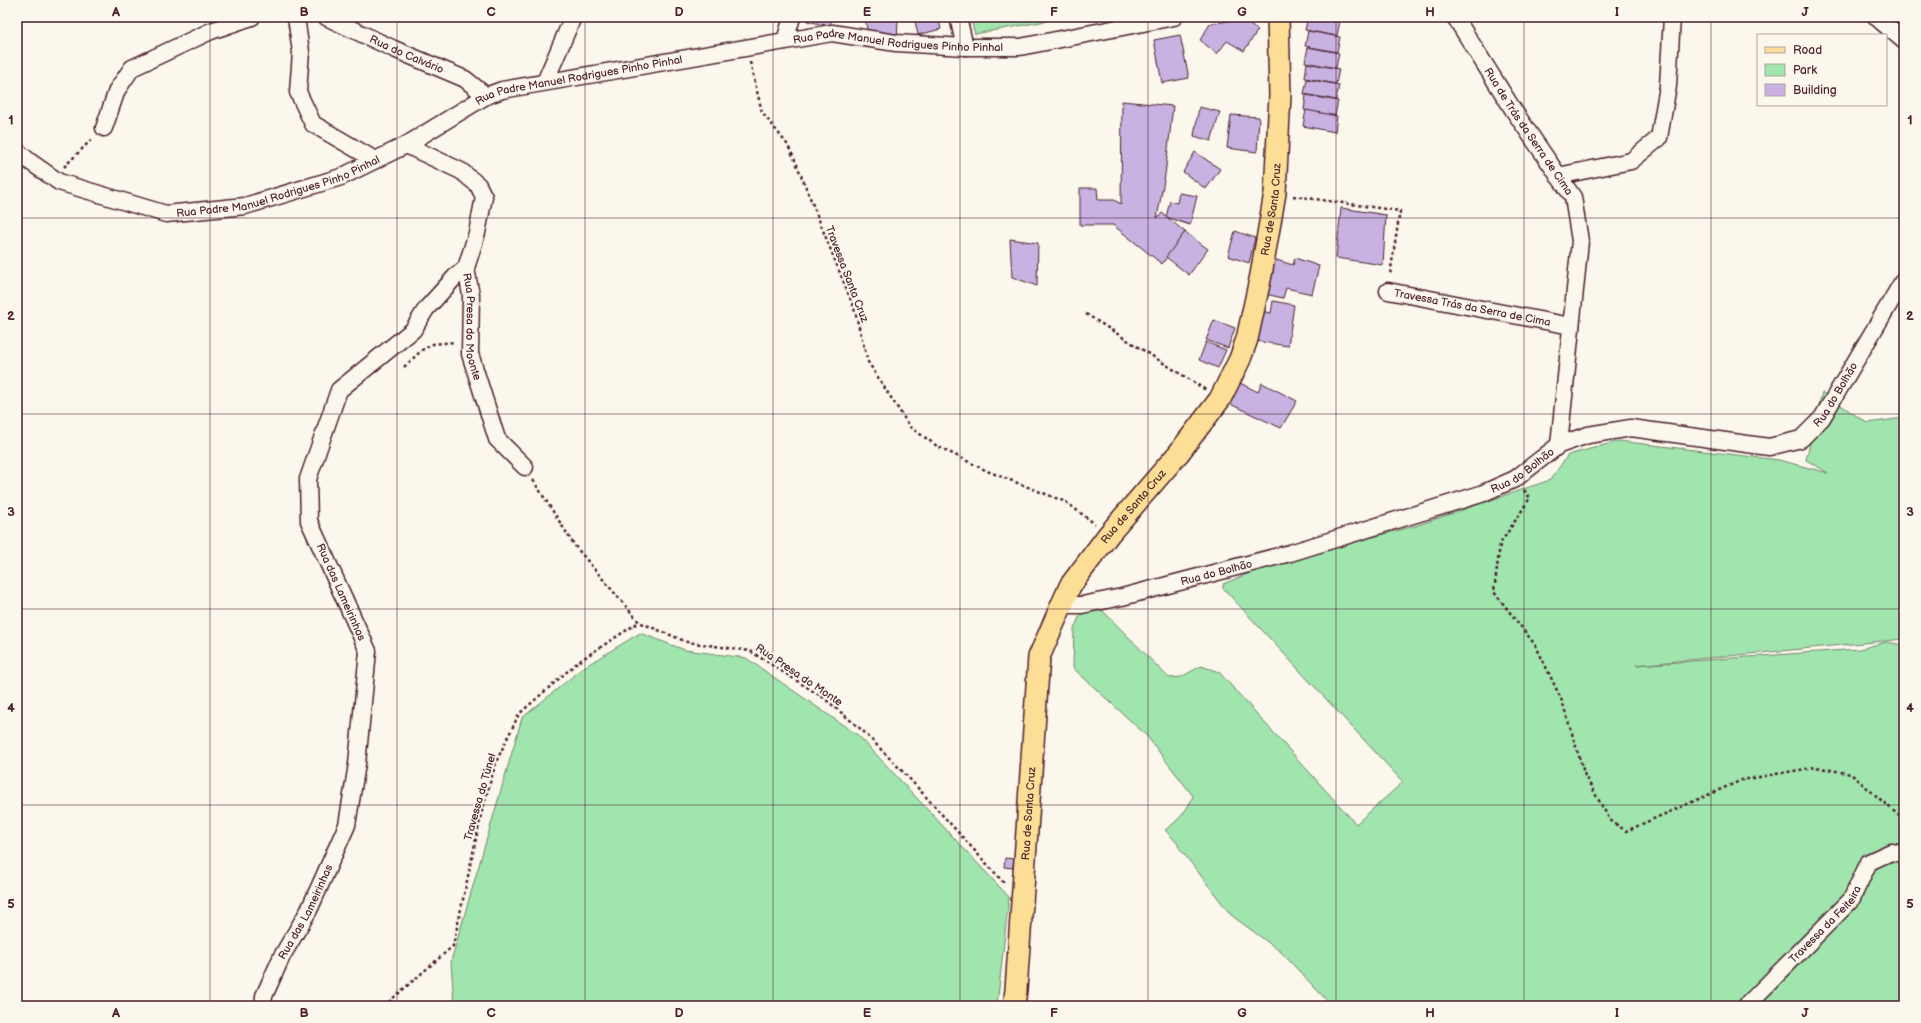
<svg xmlns="http://www.w3.org/2000/svg" width="1921" height="1023" viewBox="0 0 1921 1023" font-family="'Balsamiq Sans',sans-serif">
<style>
.green{fill:#a0e4ae;stroke:#75826c}
.building{fill:#c7b2e2;stroke:#4a1f2b}
.lines{fill:none;stroke-linecap:round;stroke-linejoin:round}
.minor-casing{stroke:#4a1f2b;stroke-width:19}
.major-casing{stroke:#4a1f2b;stroke-width:24}
.path{stroke:#4a1f2b;stroke-width:2.5;stroke-dasharray:3 3;stroke-linecap:butt}
.minor{stroke:#fbf7ec;stroke-width:16}
.major{stroke:#fdde96;stroke-width:21}
.grid{fill:none;stroke:#4a1f2b;stroke-width:1;stroke-opacity:0.55}
.labels{text-anchor:middle;dominant-baseline:central;stroke-width:3.5;stroke-linejoin:round;paint-order:stroke}
.street-label{font-size:11px;fill:#4a1f2b;stroke:#fbf7ec}
.neatline{fill:none;stroke:#4a1f2b;stroke-width:1.5}
.grid-label{font-size:13px;text-anchor:middle;font-weight:bold;fill:#4a1f2b}
</style>
<rect width="100%" height="100%" fill="#fbf7ec"/>
<filter id="ink" filterUnits="userSpaceOnUse"><feTurbulence type="fractalNoise" baseFrequency=".025" numOctaves="2"/><feDisplacementMap in="SourceGraphic" scale="8" xChannelSelector="R" yChannelSelector="G"/><feConvolveMatrix kernelMatrix="1 2 1 2 8 2 1 2 1" color-interpolation-filters="sRGB"/></filter>
<g filter="url(#ink)">
<g class="green">
<polygon points="970,17 1068,17 975,34"/>
<path d="M1822,392l45,31 37,-5v221l-268,26 223,-16 27,-7 18,3v361h-572l-51,-54 -50,-37 -53,-69v-2l-13,-14c13,-9 22,-19 28,-34l-47,-61 -73,-67 1,-39 6,-14 17,-10 72,73 12,-1 20,-11 18,6 137,152 47,-42 -181,-195 2,-1 -1,-2 49,-20 146,-39 132,-45 18,-25 51,-14 160,19 49,13 -22,-13z"/>
<polygon points="640,633 685,650 746,658 859,736 1009,897 997,1006 454,1006 451,961 522,718 584,667"/>
</g>
<g class="building">
<polygon points="808,17 832,17 830,26 807,21"/>
<polygon points="865,17 882,17 882,19 898,20 897,41 868,34"/>
<polygon points="914,17 938,17 941,29 918,35"/>
<polygon points="1308,17 1340,21 1337,36 1305,30"/>
<polygon points="1321,17 1338,17 1337,20"/>
<polygon points="1240,19 1258,30 1244,51 1227,41 1217,54 1200,40 1210,24"/>
<polygon points="1308,31 1340,37 1337,52 1305,46"/>
<polygon points="1180,35 1189,78 1162,83 1154,40"/>
<polygon points="1308,47 1339,53 1336,68 1305,62"/>
<polygon points="1307,63 1339,69 1336,84 1305,78"/>
<polygon points="1307,79 1339,85 1336,100 1304,94"/>
<polygon points="1306,95 1338,101 1335,116 1304,110"/>
<polygon points="1122,101 1173,106 1165,175 1157,218 1162,213 1185,232 1162,264 1113,225 1080,225 1080,188 1097,188 1098,200 1114,200 1121,204"/>
<polygon points="1199,107 1220,112 1211,141 1194,136"/>
<polygon points="1306,110 1337,116 1335,132 1303,126"/>
<polygon points="1231,115 1259,117 1257,152 1227,148"/>
<polygon points="1195,152 1220,169 1206,189 1183,172"/>
<polygon points="1179,193 1197,196 1190,225 1166,217 1170,201 1177,203"/>
<polygon points="1341,208 1386,215 1383,265 1336,258"/>
<polygon points="1235,231 1255,238 1249,263 1228,256"/>
<polygon points="1185,232 1208,249 1189,275 1166,257"/>
<polygon points="1010,239 1038,243 1037,286 1012,277"/>
<polygon points="1295,258 1319,266 1312,294 1286,288 1283,298 1265,294 1273,259 1293,265"/>
<polygon points="1273,301 1294,305 1288,346 1256,341 1261,311 1271,313"/>
<polygon points="1214,320 1235,328 1228,348 1206,340"/>
<polygon points="1206,342 1226,350 1218,368 1199,360"/>
<polygon points="1238,382 1258,392 1262,383 1297,401 1281,428 1228,403"/>
<polygon points="1005,858 1014,859 1013,868 1004,867"/>
</g>
<g class="lines">
<g class="minor-casing">
<g id="minor">
<polyline points="296,17 301,52 298,92 313,124 375,160"/>
<path id="s1" d="M326,17l68,32 71,30 21,17"/>
<polyline points="958,17 965,47"/>
<path id="s2" d="M1455,17l59,94 59,86 7,44 -21,204"/>
<polyline points="1876,17 1904,41"/>
<polyline points="785,41 792,17"/>
<polyline points="545,82 573,17"/>
<polyline points="104,128 117,90 132,68 211,31 252,17"/>
<path id="s3" d="M406,145l55,26 17,14 6,12 -7,36 -11,35 5,27 -1,59 27,85 28,28"/>
<path id="s4" d="M17,151l12,10 30,21 107,32 79,-8 96,-29 65,-32 80,-49 16,-6 330,-57 64,10 69,4h55l154,-30"/>
<polyline points="1558,176 1631,161 1659,138 1668,86 1672,17"/>
<path id="s5" d="M1388,291l183,35"/>
<path id="s6" d="M1062,601l10,4h10l40,-8 168,-44 191,-59 34,-15 44,-34 29,-10 43,-7 138,19 32,-8 21,-21 82,-139"/>
<path id="s7" d="M263,1006l1,-10 18,-40 27,-46 38,-85 10,-61 11,-113 -59,-130 -1,-42 31,-89 74,-60 13,-21 29,-32 11,-9"/>
<path id="s8" d="M1746,1006l105,-106 18,-38 22,-10 13,2"/>
</g>
</g>
<g class="major-casing">
<g id="major">
<path id="s9" d="M1014,1006l2,-16 23,-333 31,-71 39,-52 69,-80 42,-55 20,-40 7,-20 14,-64 14,-82 5,-98 -2,-78"/>
</g>
</g>
<g class="path">
<polyline points="750,62 762,112 787,144 795,160 854,308 868,362 910,427 937,446 987,471 1066,502 1095,524"/>
<polyline points="64,167 93,138"/>
<polyline points="1293,196 1400,211 1390,275"/>
<polyline points="1086,314 1206,390"/>
<polyline points="404,367 422,350 433,344 455,342"/>
<polyline points="533,480 575,546 639,622 687,642 750,651 824,698 863,731 907,776 1005,884"/>
<polyline points="1524,490 1530,498 1500,544 1494,592 1536,646 1562,701 1585,776 1610,820 1626,831 1742,780 1816,767 1851,774 1904,820"/>
<polyline points="384,1006 453,946 482,811 496,762 519,714 578,662 639,622"/>
</g>
<use href="#minor" class="minor"/>
<use href="#major" class="major"/>
</g>
</g>
<path class="grid" d="M210,17v989M397,17v989M585,17v989M773,17v989M960,17v989M1148,17v989M1336,17v989M1524,17v989M1711,17v989M17,218h1887M17,414h1887M17,609h1887M17,805h1887"/>
<g class="labels">
<g class="street-label">
<text stroke="none"><textPath href="#s4" startOffset="928">Rua Padre Manuel Rodrigues Pinho Pinhal</textPath></text>
<text stroke="none"><textPath href="#s1" startOffset="89">Rua do Calvário</textPath></text>
<text stroke="none"><textPath href="#s4" startOffset="604">Rua Padre Manuel Rodrigues Pinho Pinhal</textPath></text>
<text stroke="none"><textPath href="#s2" startOffset="136">Rua de Trás da Serra de Cima</textPath></text>
<text stroke="none"><textPath href="#s4" startOffset="280">Rua Padre Manuel Rodrigues Pinho Pinhal</textPath></text>
<text stroke="none"><textPath href="#s9" startOffset="865">Rua de Santa Cruz</textPath></text>
<text transform="translate(847 274) rotate(69)">Travessa Santa Cruz</text>
<text stroke="none"><textPath href="#s5" startOffset="86">Travessa Trás da Serra de Cima</textPath></text>
<text stroke="none"><textPath href="#s3" startOffset="229">Rua Presa do Moonte</textPath></text>
<text stroke="none"><textPath href="#s6" startOffset="831">Rua do Bolhão</textPath></text>
<text stroke="none"><textPath href="#s6" startOffset="483">Rua do Bolhão</textPath></text>
<text stroke="none"><textPath href="#s9" startOffset="529">Rua de Santa Cruz</textPath></text>
<text stroke="none"><textPath href="#s6" startOffset="159">Rua do Bolhão</textPath></text>
<text transform="translate(341 592) rotate(66)">Rua das Lameirinhas</text>
<text transform="translate(799 675) rotate(34)">Rua Presa do Monte</text>
<text transform="translate(480 797) rotate(-74)">Travessa do Túnel</text>
<text stroke="none"><textPath href="#s9" startOffset="193">Rua de Santa Cruz</textPath></text>
<text stroke="none"><textPath href="#s7" startOffset="104">Rua das Lameirinhas</textPath></text>
<text stroke="none"><textPath href="#s8" startOffset="114">Travessa da Feiteira</textPath></text>
</g>
</g>
<rect width="1921" height="1023" fill="none" stroke="#fbf7ec" stroke-width="44"/>
<rect x="1757" y="34" width="130" height="72" fill="#fbf7ec" stroke="#b4a19f"/>
<rect x="1765" y="47" width="20" height="6" fill="#fdde96" stroke="#b4a19f"/>
<text x="1793" y="54" font-size="12" fill="#4a1f2b">Road</text>
<rect x="1765" y="64" width="20" height="12" fill="#a0e4ae" stroke="#b4a19f"/>
<text x="1793" y="74" font-size="12" fill="#4a1f2b">Park</text>
<rect x="1765" y="84" width="20" height="12" fill="#c7b2e2" stroke="#b4a19f"/>
<text x="1793" y="94" font-size="12" fill="#4a1f2b">Building</text>
<rect x="22" y="22" width="1877" height="979" class="neatline"/>
<g class="grid-label">
<text x="116" y="16">A</text>
<text x="304" y="16">B</text>
<text x="491" y="16">C</text>
<text x="679" y="16">D</text>
<text x="867" y="16">E</text>
<text x="1054" y="16">F</text>
<text x="1242" y="16">G</text>
<text x="1430" y="16">H</text>
<text x="1617" y="16">I</text>
<text x="1805" y="16">J</text>
<text x="11" y="124">1</text>
<text x="1910" y="124">1</text>
<text x="11" y="320">2</text>
<text x="1910" y="320">2</text>
<text x="11" y="516">3</text>
<text x="1910" y="516">3</text>
<text x="11" y="712">4</text>
<text x="1910" y="712">4</text>
<text x="11" y="908">5</text>
<text x="1910" y="908">5</text>
<text x="116" y="1017">A</text>
<text x="304" y="1017">B</text>
<text x="491" y="1017">C</text>
<text x="679" y="1017">D</text>
<text x="867" y="1017">E</text>
<text x="1054" y="1017">F</text>
<text x="1242" y="1017">G</text>
<text x="1430" y="1017">H</text>
<text x="1617" y="1017">I</text>
<text x="1805" y="1017">J</text>
</g>
</svg>
